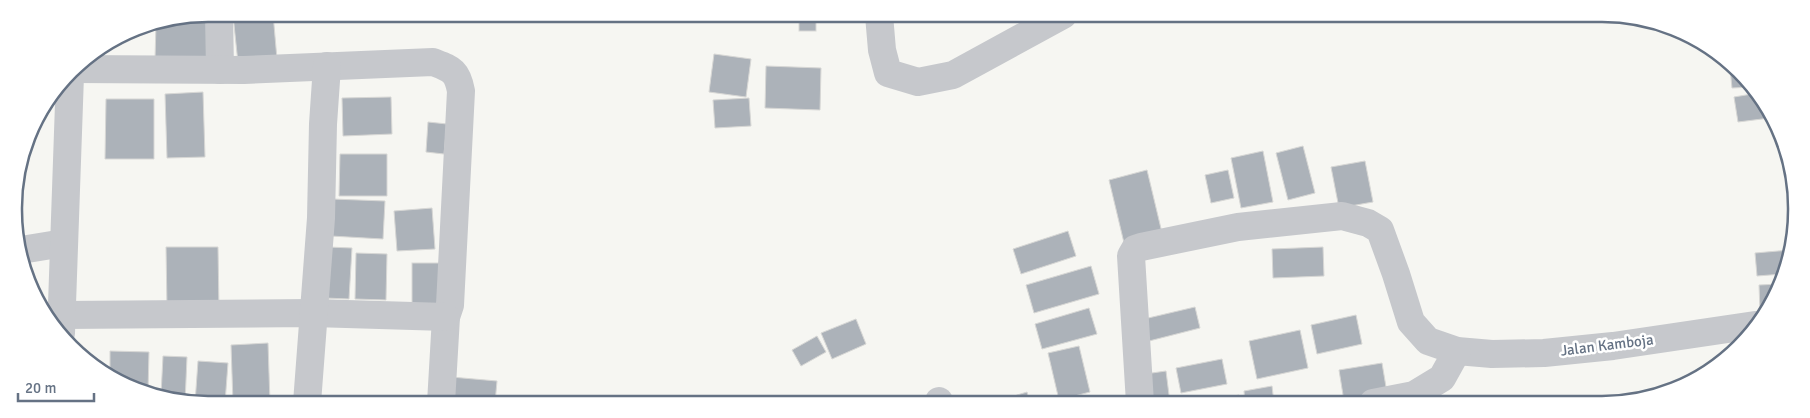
<svg xmlns="http://www.w3.org/2000/svg" width="1810" height="418" viewBox="0 0 1810 418" font-family="Signika,sans-serif">
<style>
.building{fill:#acb2b9;stroke:#d7d7d5}
.lines{fill:none;stroke-linecap:round;stroke-linejoin:round}
.minor{stroke:#c6c8cc;stroke-width:28}
.labels{text-anchor:middle;dominant-baseline:central;stroke-width:5;stroke-linejoin:round;paint-order:stroke}
.street-label{font-size:15px;fill:#657284;stroke:#fff}
.rim{fill:none;stroke:#657284;stroke-width:2.5}
</style>
<rect width="100%" height="100%" fill="#f6f6f2"/>
<g class="building">
<polygon points="243,14 273,14 277,59 238,63 233,15"/>
<rect x="799" y="14" width="17" height="17"/>
<polygon points="186,18 211,19 210,59 155,59 156,24"/>
<polygon points="714,54 751,59 746,97 709,92"/>
<polygon points="766,66 821,68 820,110 765,108"/>
<polygon points="1730,68 1752,87 1732,88"/>
<polygon points="203,92 205,157 167,158 165,94"/>
<polygon points="1758,93 1770,118 1738,122 1734,97"/>
<polygon points="391,97 392,134 343,136 342,98"/>
<polygon points="749,98 751,126 715,128 713,100"/>
<polygon points="106,99 154,99 154,159 105,159"/>
<polygon points="428,122 447,124 444,154 426,152"/>
<polygon points="1303,146 1315,193 1288,200 1276,153"/>
<polygon points="1263,151 1273,202 1241,208 1231,158"/>
<polygon points="340,154 387,154 387,196 339,196"/>
<polygon points="1365,161 1373,202 1339,208 1331,167"/>
<polygon points="1147,170 1163,237 1125,247 1109,180"/>
<polygon points="1228,170 1234,198 1211,203 1205,175"/>
<polygon points="332,199 385,201 383,239 331,236"/>
<polygon points="432,208 435,249 397,251 394,211"/>
<polygon points="1068,231 1076,256 1021,274 1013,249"/>
<polygon points="166,247 218,247 219,309 167,309"/>
<polygon points="328,247 352,248 349,299 325,298"/>
<polygon points="1323,247 1324,276 1273,278 1272,249"/>
<polygon points="1790,250 1783,274 1757,276 1755,253"/>
<polygon points="356,253 387,254 386,300 355,299"/>
<rect x="412" y="263" width="28" height="48"/>
<polygon points="1091,266 1099,294 1034,313 1026,285"/>
<polygon points="1780,284 1776,296 1765,310 1760,311 1759,285"/>
<polygon points="1195,307 1200,328 1149,341 1144,319"/>
<polygon points="1089,308 1097,334 1042,349 1035,324"/>
<polygon points="1356,315 1362,344 1317,354 1311,325"/>
<polygon points="856,319 866,344 832,359 821,333"/>
<polygon points="1300,330 1308,368 1257,379 1249,341"/>
<polygon points="817,336 826,352 801,366 792,350"/>
<polygon points="268,343 270,403 233,403 231,345"/>
<polygon points="1079,346 1090,392 1059,400 1048,353"/>
<polygon points="110,351 149,352 148,391 110,377"/>
<polygon points="163,356 187,357 185,403 161,395"/>
<polygon points="1222,359 1227,384 1181,393 1176,368"/>
<polygon points="198,361 228,363 225,403 195,403"/>
<polygon points="1382,363 1387,393 1344,401 1339,370"/>
<polygon points="1166,371 1170,403 1147,403 1145,374"/>
<polygon points="451,377 497,381 495,403 449,403"/>
<polygon points="1272,386 1274,403 1245,403 1244,391"/>
<polygon points="1027,392 1030,403 991,403"/>
<polygon points="1239,395 1240,403 1202,403 1202,402"/>
<polygon points="318,397 372,399 372,403 318,403"/>
</g>
<g class="lines">
<g class="minor">
<polyline points="219,14 220,70"/>
<polyline points="879,15 882,50 888,73 918,82 953,75 1063,15"/>
<path d="M75,69l169,1 189,-8c18,7 24,8 28,29l-11,214 -4,12 -5,86"/>
<polyline points="21,250 64,243"/>
<polyline points="63,315 313,313 446,317"/>
<polyline points="61,333 70,75"/>
<polyline points="939,401 940,403"/>
<polyline points="307,403 321,218 323,124 327,66"/>
<polyline points="1140,403 1131,256 1135,249 1141,247 1238,227 1342,216 1368,223 1380,230 1396,274 1411,322 1428,341 1457,351 1492,354 1544,353 1613,346 1755,325"/>
<polyline points="1373,403 1414,395 1442,378 1457,351"/>
</g>
</g>
<g class="labels">
<g class="street-label">
<text transform="translate(1607 345) rotate(-7)">Jalan Kamboja</text>
</g>
</g>
<path d="M0 0H1810V418H0ZM208 22H1602A186 186 0 0 1 1788 208V210A186 186 0 0 1 1602 396H208A186 186 0 0 1 22 210V208A186 186 0 0 1 208 22Z" fill="#fff" fill-rule="evenodd"/>
<path class="rim" d="M208 22H1602A186 186 0 0 1 1788 208V210A186 186 0 0 1 1602 396H208A186 186 0 0 1 22 210V208A186 186 0 0 1 208 22Z"/>
<path d="M18 393v8h76v-8" fill="none" stroke="#657284" stroke-width="2.5"/>
<text x="25" y="393" font-size="15" fill="#657284" stroke="#ffffff" stroke-width="4" paint-order="stroke">20 m</text>
</svg>
